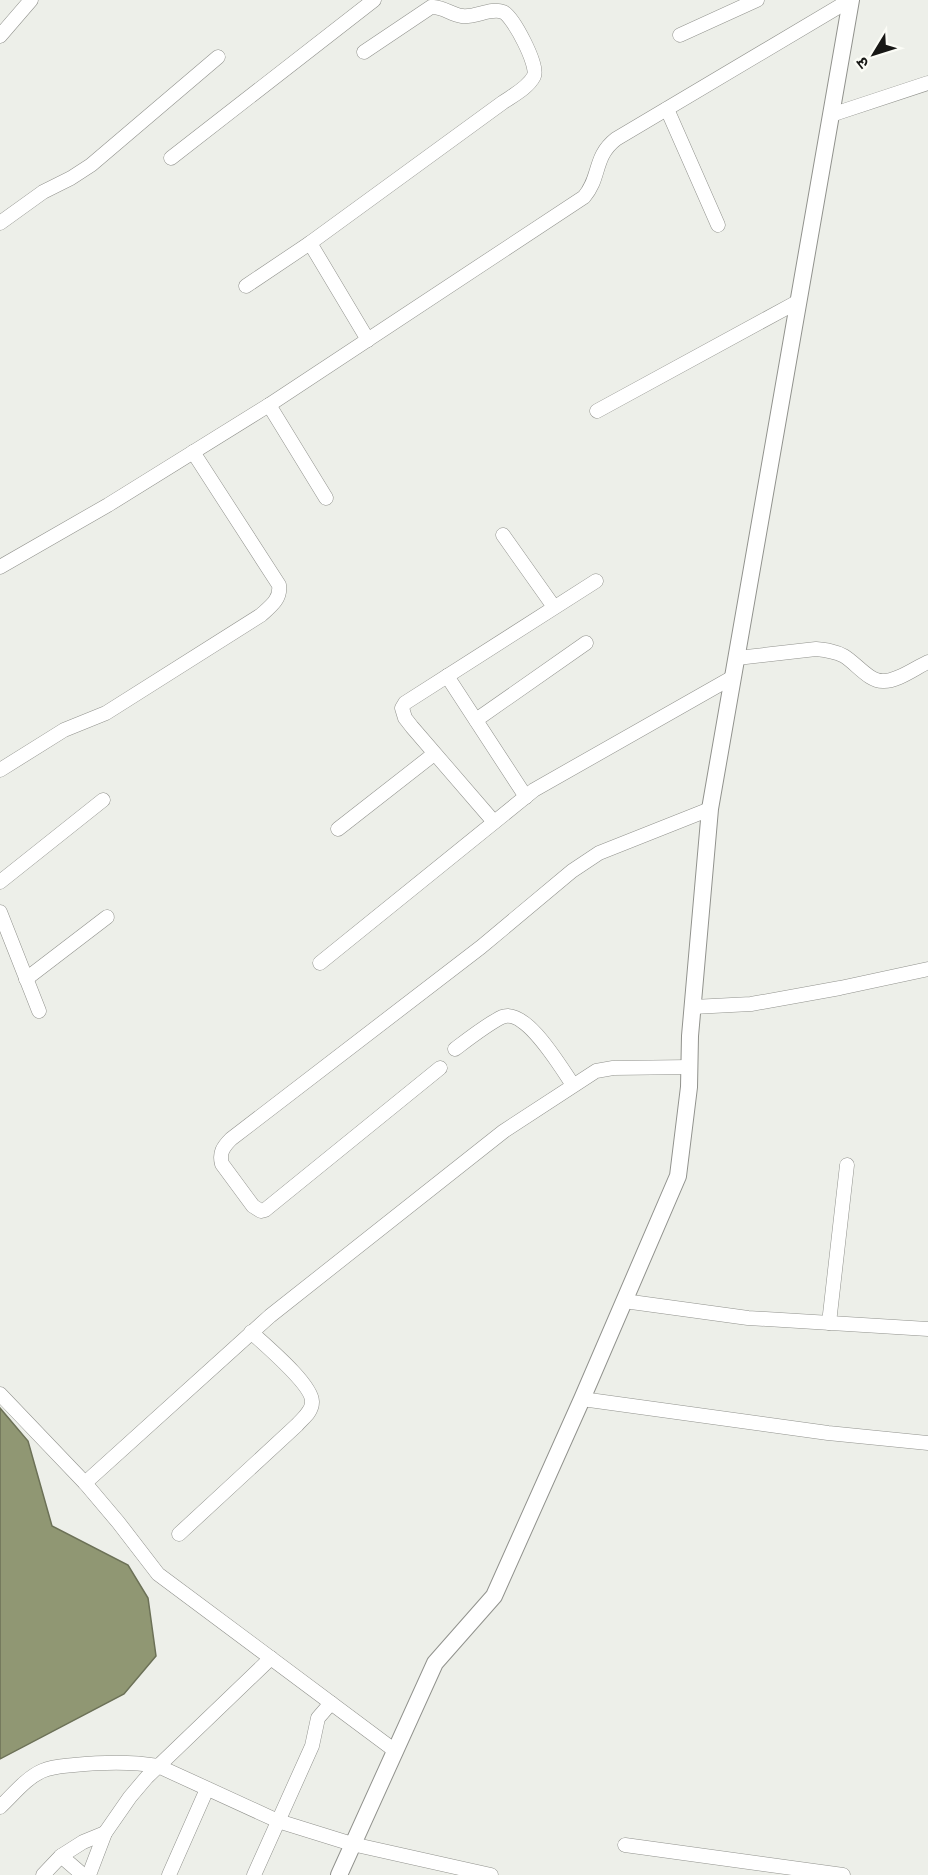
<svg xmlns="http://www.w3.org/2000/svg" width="928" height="1875" viewBox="0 0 928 1875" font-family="Signika,'Noto Sans Devanagari',sans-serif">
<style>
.water{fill:#909773;stroke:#6c7157;stroke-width:1.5}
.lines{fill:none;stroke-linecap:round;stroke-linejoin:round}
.minor-casing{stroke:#91928d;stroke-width:15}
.tertiary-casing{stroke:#91928d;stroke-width:18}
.minor{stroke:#fff;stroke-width:14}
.tertiary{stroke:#fff;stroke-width:16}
</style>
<rect width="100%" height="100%" fill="#edefe9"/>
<polygon class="water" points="0,1408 28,1441 52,1526 128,1565 148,1598 156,1656 124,1694 0,1759"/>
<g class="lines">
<g class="minor-casing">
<g id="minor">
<polyline points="680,35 757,0"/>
<polyline points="0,36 31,0"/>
<polyline points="667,109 718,225"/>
<polyline points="831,115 928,83"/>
<polyline points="171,158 374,0"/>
<polyline points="0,223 43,192 71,178 91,165 218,57"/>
<polyline points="310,243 368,340"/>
<path d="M246,286l64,-43 192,-140c10,-7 26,-15 32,-27 5,-10 -21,-60 -31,-64 -12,-5 -28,6 -41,4 -12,-2 -20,-10 -31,-9l-67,45"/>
<polyline points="269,405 326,498"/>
<polyline points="597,411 799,301"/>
<polyline points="503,535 554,607"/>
<path d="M0,567l108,-62 161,-100 315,-208c17,-20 9,-40 32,-58l234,-139"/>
<path d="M737,658l79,-9c10,1 19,2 28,7 12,7 25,26 40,25 14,0 31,-13 44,-19"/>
<polyline points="447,676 526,797"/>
<polyline points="476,720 586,643"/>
<path d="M0,770l64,-40 42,-17 155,-98c10,-9 20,-16 18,-30l-86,-133"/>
<polyline points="494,822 412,727 405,718 402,708 405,703 596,581"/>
<polyline points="338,829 434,754"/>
<polyline points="0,882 103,800"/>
<polyline points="0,912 39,1011"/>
<polyline points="320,963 534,790 733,677"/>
<polyline points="26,979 107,917"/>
<polyline points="693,1007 751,1004 840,988 928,969"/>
<path d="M455,1049c12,-9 34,-26 47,-32 24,-10 59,51 71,68"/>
<path d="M440,1068l-175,142 -4,1 -8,-5 -31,-42c-3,-11 1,-17 9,-25l250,-192 91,-76 27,-18 111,-44"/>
<polyline points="624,1301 748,1318 928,1329"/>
<polyline points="829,1323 847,1165"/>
<polyline points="0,1394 85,1483 118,1522 158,1574 394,1750"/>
<polyline points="582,1399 828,1433 928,1443"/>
<polyline points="85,1483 270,1316 504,1131 596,1071 613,1068 690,1067"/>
<path d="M179,1534l118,-109c6,-7 15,-13 15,-23 1,-17 -47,-57 -61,-70"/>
<path d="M0,1807c13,-12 26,-29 42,-36 11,-5 22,-5 32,-6 29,-3 56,-4 84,1l120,55 74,23 139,31"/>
<polyline points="625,1845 843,1875"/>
<polyline points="61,1856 83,1842 105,1833"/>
<polyline points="43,1875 61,1856 83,1875"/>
<polyline points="89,1875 105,1833 130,1797 147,1777 271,1658"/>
<polyline points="169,1875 207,1789"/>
<polyline points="254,1875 312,1746 318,1718 331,1703"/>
</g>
</g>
<g class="tertiary-casing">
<polyline id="tertiary" points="339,1875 435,1663 494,1596 582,1399 678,1176 689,1087 690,1036 710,809 851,0"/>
</g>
<use href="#minor" class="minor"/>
<use href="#tertiary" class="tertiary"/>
</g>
<g transform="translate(874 54) rotate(232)" stroke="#fbfcf6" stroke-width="4.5" paint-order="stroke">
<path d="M0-4.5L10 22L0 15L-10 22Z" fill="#171715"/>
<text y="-9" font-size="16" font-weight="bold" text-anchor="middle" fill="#171715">उ</text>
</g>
</svg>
